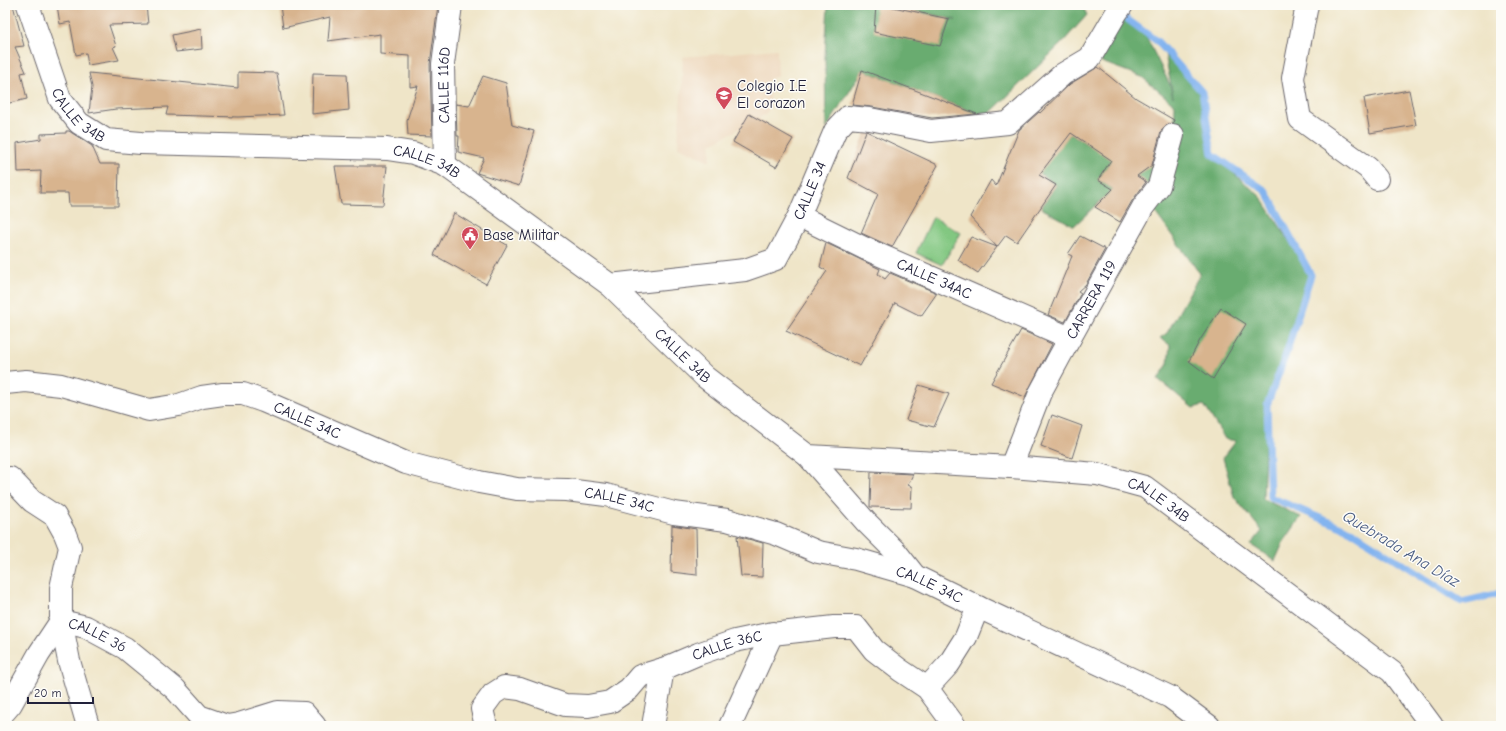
<svg xmlns="http://www.w3.org/2000/svg" width="1506" height="731" viewBox="0 0 1506 731" font-family="'Comic Neue',sans-serif">
<style>
.built{fill:#edd7bb}
.green{fill:#82c781;stroke:#52745e}
.forest{fill:#69ac6f;stroke:#466755}
.lines{fill:none;stroke-linecap:round;stroke-linejoin:round}
.stream{stroke:#83b4ef;stroke-width:7}
.building{fill:#d8b48e}
.minor-casing{stroke:#6a666c;stroke-width:24}
.minor{stroke:#fff;stroke-width:22}
.labels{text-anchor:middle;dominant-baseline:central;stroke-width:3;stroke-linejoin:round;paint-order:stroke}
.street-label{font-size:15px;fill:#22223b;stroke:#fdfcf7}
.poi-label{font-size:15px;fill:#22223b;stroke:#fdfcf7;text-anchor:start}
.water-label{font-size:16px;font-style:italic;fill:#495c83;stroke:#fdfcf7}
</style>
<rect width="100%" height="100%" fill="#fdfcf7"/>
<filter id="ink" filterUnits="userSpaceOnUse"><feTurbulence type="fractalNoise" baseFrequency=".025" numOctaves="2"/><feDisplacementMap in="SourceGraphic" scale="8" xChannelSelector="R" yChannelSelector="G"/><feConvolveMatrix kernelMatrix="1 2 1 2 8 2 1 2 1" color-interpolation-filters="sRGB"/></filter>
<filter id="wash" filterUnits="userSpaceOnUse"><feTurbulence type="fractalNoise" baseFrequency=".012" numOctaves="4" result="noise"/><feDisplacementMap in="SourceGraphic" scale="16" xChannelSelector="R" yChannelSelector="G"/><feGaussianBlur stdDeviation="0.9" result="paint"/><feColorMatrix in="noise" values="0 0 0 0 0 0 0 0 0 0 0 0 0 0 0 0 0 1.4 0 .05"/><feComposite in="paint" operator="in"/></filter>
<g filter="url(#wash)">
<rect width="100%" height="100%" fill="#efe5c8"/>
<polygon class="built" points="777,49 778,76 768,80 771,105 765,115 711,144 710,161 678,147 683,57"/>
<polygon class="green" points="933,217 961,233 942,265 916,253"/>
<g class="forest">
<polygon points="828,5 876,5 940,45 949,19 956,20 888,5 1082,5 1087,15 1062,43 986,117 863,70 826,129 825,56"/>
<polygon points="1117,12 1144,32 1170,85 1173,97 1164,48 1202,92 1212,154 1261,197 1311,275 1285,357 1267,405 1263,499 1301,517 1283,543 1275,561 1251,545 1262,531 1234,497 1223,458 1236,441 1225,439 1204,405 1193,408 1158,379 1168,364 1170,345 1160,338 1167,333 1200,274 1152,208 1174,135 1175,105 1142,77 1091,58"/>
<polygon points="1095,125 1152,165 1162,158 1151,186 1111,160 1098,180 1113,189 1074,226 1041,208 1056,185 1038,172 1071,133 1088,145"/>
</g>
<g class="lines">
<polyline class="stream" points="1108,5 1158,42 1202,92 1212,154 1266,191 1311,275 1285,357 1267,405 1270,497 1351,531 1462,602 1501,593"/>
</g>
<g id="blocks">
<g class="building">
<polygon points="5,5 13,5 24,46 15,47 26,72 21,73 27,99 5,104"/>
<polygon points="57,5 146,5 148,24 109,25 116,46 113,47 119,60 88,65 86,53 76,55 70,22 60,24"/>
<polygon points="280,5 438,5 430,64 432,136 408,135 407,120 418,86 410,87 410,56 380,54 380,34 328,41 330,17 283,28"/>
<polygon points="876,5 884,5 949,19 940,46 874,32"/>
<polygon points="201,29 202,49 176,52 172,35"/>
<polygon points="1098,67 1136,98 1174,120 1173,123 1165,126 1161,131 1152,165 1137,176 1146,182 1132,201 1120,222 1095,207 1113,189 1098,180 1111,160 1071,133 1039,175 1056,185 1017,242 1006,235 997,247 970,217 991,180 996,186 1019,130 1039,112 1040,113 1070,84"/>
<polygon points="862,70 936,98 977,114 932,118 872,107 852,105"/>
<polygon points="238,72 277,73 284,115 238,117 166,115 168,107 116,109 89,113 92,87 89,73 238,88"/>
<polygon points="313,73 347,74 349,110 312,114"/>
<polygon points="483,76 506,83 512,125 534,131 519,186 477,173 484,158 458,152 459,136 457,136 456,104 469,106"/>
<polygon points="1409,90 1416,125 1370,133 1364,98"/>
<polygon points="749,114 793,139 776,167 733,142"/>
<polygon points="66,131 69,131 92,146 100,164 119,164 118,206 69,206 68,193 40,193 41,171 18,172 17,143 41,139 41,134 66,133"/>
<polygon points="866,131 938,165 892,247 861,233 878,194 848,178"/>
<polygon points="335,166 387,166 383,205 341,204"/>
<polygon points="454,213 507,245 486,284 434,255"/>
<polygon points="1080,236 1105,249 1086,284 1078,291 1081,293 1065,322 1048,315 1072,256 1068,254"/>
<polygon points="971,237 997,247 978,273 958,260"/>
<polygon points="826,243 880,269 878,274 885,279 890,273 937,293 921,316 895,303 860,366 786,331 827,271 820,267"/>
<polygon points="1221,308 1246,324 1213,379 1189,361 1200,340"/>
<polygon points="1021,330 1052,344 1025,397 991,383"/>
<polygon points="919,385 949,394 934,427 906,420"/>
<polygon points="1052,415 1082,426 1072,458 1041,446"/>
<polygon points="871,472 913,474 908,485 912,487 911,508 870,507"/>
<polygon points="672,525 696,529 697,575 671,572"/>
<polygon points="737,536 763,543 762,577 741,576"/>
</g>
</g>
</g>
<g filter="url(#ink)">
<use href="#blocks" fill-opacity="0" stroke="#6a666c" stroke-width="1"/>
<g class="lines">
<g class="minor-casing">
<g id="minor">
<path id="s1" d="M28,5l32,94 19,24 27,17 35,3 246,6 26,4 32,12 165,120 95,92 103,79 203,11 86,7 48,13 247,185 40,54"/>
<polyline points="1307,5 1293,78 1300,119 1368,168 1377,179"/>
<path id="s2" d="M445,165l-2,-101 8,-59"/>
<path id="s3" d="M799,216l65,32 206,90"/>
<path id="s4" d="M610,285l135,-15 31,-11 23,-43 36,-85 13,-14 22,2 61,12 77,-8 55,-49 27,-16 27,-46 5,-7"/>
<path id="s5" d="M5,383l21,-2 35,4 88,25 30,-5 23,-8 21,-3h20l20,7 143,62 73,19 38,7 50,1 39,5 68,18 53,7 49,14 42,18 38,7 59,17 63,31 192,90 39,29"/>
<polyline points="808,456 866,522 896,552 915,576"/>
<path id="s6" d="M1011,467l29,-74 20,-37 83,-149 16,-21 14,-51"/>
<path id="s7" d="M10,478l22,23 23,15 10,18 5,13 -9,41v33l25,6 39,21 50,41 24,27 28,10"/>
<polyline points="61,621 69,661 88,726"/>
<polyline points="927,688 949,664 966,637 978,607"/>
<polyline points="5,711 11,704 39,654 61,621"/>
<polyline points="227,726 239,724 278,712 304,713 315,726"/>
<path id="s8" d="M486,726l-4,-17 11,-15 11,-7 16,2 45,16 23,1 22,-4 19,-13 11,-13 23,-7 35,-15 37,-13 38,-8 -1,1 62,-7h22l18,23 26,20 27,18 28,38"/>
<polyline points="653,726 663,669"/>
<polyline points="730,726 772,634"/>
</g>
</g>
<use href="#minor" class="minor"/>
</g>
</g>
<defs>
<g id="school-pin" transform="scale(0.9)"><path d="M0 17L-7.5 6A9.5 9.5 0 1 1 7.5 6Z" fill="#d1495b" stroke="#fdfcf7"/><path d="M0-5L7-2L0 1L-7-2ZM-4 1L0 2.5L4 1V4Q0 6-4 4Z" fill="#fff"/></g>
<g id="civic-pin" transform="scale(0.9)"><path d="M0 17L-7.5 6A9.5 9.5 0 1 1 7.5 6Z" fill="#d1495b" stroke="#fdfcf7"/><path d="M-.6-6.5H3V-4.5H.6V-3L4-1V1h2V6H-6V1h2V-1L-.6-3ZM-1.2 2.5V6h2.4V2.5Z" fill="#fff"/></g>
</defs>
<g fill-rule="evenodd">
<use href="#school-pin" x="724" y="95"/>
<use href="#civic-pin" x="470" y="235"/>
</g>
<g class="labels">
<g class="street-label">
<text stroke="none"><textPath href="#s2" startOffset="80">CALLE 116D</textPath></text>
<text stroke="none"><textPath href="#s1" startOffset="124">CALLE 34B</textPath></text>
<text stroke="none"><textPath href="#s1" startOffset="485">CALLE 34B</textPath></text>
<text stroke="none"><textPath href="#s4" startOffset="245">CALLE 34</textPath></text>
<text stroke="none"><textPath href="#s3" startOffset="149">CALLE 34AC</textPath></text>
<text stroke="none"><textPath href="#s6" startOffset="186">CARRERA 119</textPath></text>
<text stroke="none"><textPath href="#s1" startOffset="809">CALLE 34B</textPath></text>
<text stroke="none"><textPath href="#s5" startOffset="313">CALLE 34C</textPath></text>
<text stroke="none"><textPath href="#s5" startOffset="638">CALLE 34C</textPath></text>
<text stroke="none"><textPath href="#s1" startOffset="1327">CALLE 34B</textPath></text>
<text stroke="none"><textPath href="#s5" startOffset="961">CALLE 34C</textPath></text>
<text stroke="none"><textPath href="#s7" startOffset="208">CALLE 36</textPath></text>
<text stroke="none"><textPath href="#s8" startOffset="291">CALLE 36C</textPath></text>
</g>
<g class="poi-label">
<text x="737" y="86">Colegio I.E<tspan x="737" dy="17">El corazon</tspan></text>
<text x="483" y="235">Base Militar</text>
</g>
<g class="water-label">
<text transform="translate(1401 549) rotate(31)">Quebrada Ana Díaz</text>
</g>
</g>
<rect width="1506" height="731" fill="none" stroke="#fdfcf7" stroke-width="20"/>
<path d="M28 697v6h65v-6" fill="none" stroke="#22223b" stroke-width="2"/>
<text x="34" y="697" font-size="12" fill="#22223b" stroke="#fdfcf7" stroke-width="3" paint-order="stroke">20 m</text>
</svg>
